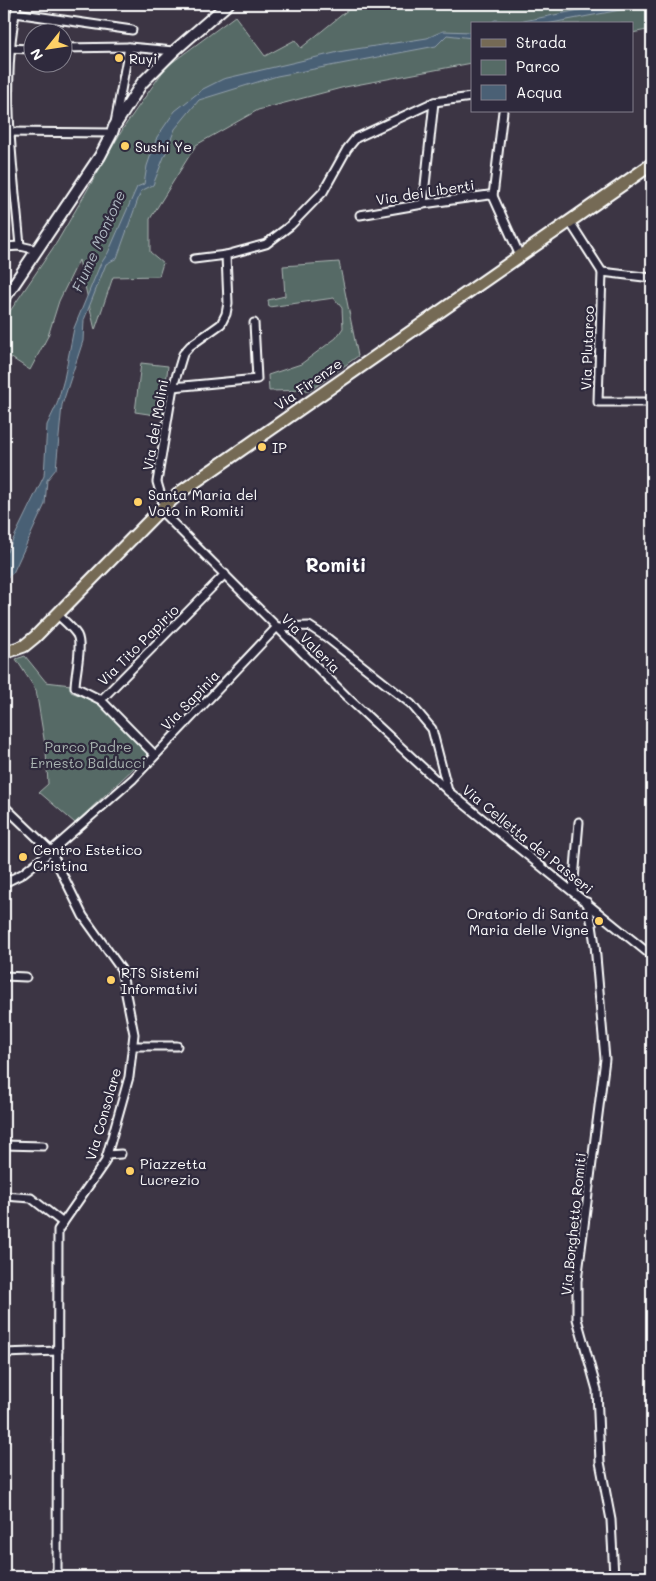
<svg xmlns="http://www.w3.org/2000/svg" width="656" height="1581" viewBox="0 0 656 1581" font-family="Mali,sans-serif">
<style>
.green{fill:#566b66;stroke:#aab5b2}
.water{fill:#4a6075;stroke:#92a0ac}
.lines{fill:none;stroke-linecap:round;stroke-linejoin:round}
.minor-casing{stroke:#fff;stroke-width:11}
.secondary-casing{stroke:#fff;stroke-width:14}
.primary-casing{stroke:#fff;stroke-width:15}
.minor{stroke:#2f2a3d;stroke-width:7}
.secondary{stroke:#2f2a3d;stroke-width:10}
.primary{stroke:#756a55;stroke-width:11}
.poi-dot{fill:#ffd166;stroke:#2f2a3d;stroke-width:2}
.labels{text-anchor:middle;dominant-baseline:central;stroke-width:4.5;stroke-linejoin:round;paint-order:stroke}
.poi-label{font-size:14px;fill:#fff;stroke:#2f2a3d;text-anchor:start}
.street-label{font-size:14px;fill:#fff;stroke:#2f2a3d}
.park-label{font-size:14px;fill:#aab5b2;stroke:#2f2a3d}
.water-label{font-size:15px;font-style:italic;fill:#aeb7c1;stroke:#2f2a3d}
.district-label{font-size:19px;font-weight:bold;fill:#fff;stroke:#2f2a3d}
</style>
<rect width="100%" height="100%" fill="#3c3544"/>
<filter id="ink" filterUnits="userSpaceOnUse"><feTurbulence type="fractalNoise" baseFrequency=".02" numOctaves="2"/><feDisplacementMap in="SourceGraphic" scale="10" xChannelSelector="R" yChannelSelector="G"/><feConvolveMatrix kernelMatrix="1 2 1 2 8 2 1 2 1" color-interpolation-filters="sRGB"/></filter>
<g filter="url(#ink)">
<g class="green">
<polygon points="355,4 652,4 652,29 632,33 632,24 472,24 472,63 345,87 258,110 196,145 150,219 150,252 163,263 159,276 113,277 95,330 79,260 59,301 48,336 30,370 4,353 4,320 57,242 124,127 166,67 235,16 265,56 295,40 301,48"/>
<polygon points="339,262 358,356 311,390 269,391 268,375 301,364 336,338 343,328 342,308 334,298 269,307 268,300 285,296 283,266"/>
<polygon points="141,363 168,366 162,416 135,412"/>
<polygon points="25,656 46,682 71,685 71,692 98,703 148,755 75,823 39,792 48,784 46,751 36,690 16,659"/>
</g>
<g class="water">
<polygon points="609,4 652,4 546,24 489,24 495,20 519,22"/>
<polygon points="443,31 472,32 472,38 447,35 436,46 277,76 199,100 175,129 153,185 141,191 117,258 106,264 84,320 83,341 62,405 56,469 47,480 45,504 13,573 4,579 4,558 44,476 47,425 57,404 64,379 74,328 100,265 108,253 137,187 144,184 147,166 157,137 175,111 203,89 223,79 343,51 427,38"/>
</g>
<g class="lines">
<g class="minor-casing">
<g id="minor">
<path d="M17,4c-17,78 -4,163 3,242"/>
<polyline points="15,13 132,30"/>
<polyline points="4,48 32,49"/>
<polyline points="62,48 129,47 174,51"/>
<polyline points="503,111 493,196 520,256"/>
<polyline points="115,123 129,47"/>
<polyline points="4,132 112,133"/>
<polyline points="423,204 434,102"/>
<polyline points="360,215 423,204 489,195 493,196"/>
<polyline points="570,222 602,272"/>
<polyline points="4,247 20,246 38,250"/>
<polyline points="194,259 226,255"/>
<polyline points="602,272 598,402 652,402"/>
<polyline points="602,272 652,278"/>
<polyline points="173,387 257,379 254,323"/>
<polyline points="164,506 157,482 173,387 183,354 190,346 221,324 226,314 228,303 226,255 266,244 291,225 323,192 347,149 356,138 434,102 472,97"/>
<polyline points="160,510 347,697 448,791 652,956"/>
<path d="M57,614c7,7 15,13 20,21 6,11 -2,39 -2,52l26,13"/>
<polyline points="155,755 101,700 225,574"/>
<polyline points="4,806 51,851 83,916 121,969 134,1034 129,1077 105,1162 58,1230 57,1577"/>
<polyline points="4,881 8,881 22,874 51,851 133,779 277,627 309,626 326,637 411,704 432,729 448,791"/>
<polyline points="573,891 579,822"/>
<polyline points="587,902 592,925 595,945 605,1059 577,1281 577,1319 597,1390 600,1462 611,1520 614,1577"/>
<polyline points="4,976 26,977"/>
<polyline points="132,1046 177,1046"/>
<polyline points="4,1145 43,1146"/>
<polyline points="107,1155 121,1154"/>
<polyline points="4,1196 31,1198 63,1223"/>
<polyline points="4,1353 58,1351"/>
</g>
</g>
<g class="secondary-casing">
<polyline id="secondary" points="4,299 100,156 112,133 114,127 142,83 174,51 228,4"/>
</g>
<g class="primary-casing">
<polyline id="primary" points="4,653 24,646 35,637 160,510 182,491 652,164"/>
</g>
<use href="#minor" class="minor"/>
<use href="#secondary" class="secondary"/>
<use href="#primary" class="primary"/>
</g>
</g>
<g class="poi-dot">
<circle cx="119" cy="58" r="5"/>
<circle cx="125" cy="146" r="5"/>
<circle cx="262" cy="447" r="5"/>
<circle cx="138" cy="502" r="5"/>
<circle cx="23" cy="857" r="5"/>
<circle cx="599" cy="921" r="5"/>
<circle cx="111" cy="980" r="5"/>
<circle cx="130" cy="1171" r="5"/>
</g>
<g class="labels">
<g class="poi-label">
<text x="129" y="58">Ruyi</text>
<text x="135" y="146">Sushi Ye</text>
<text x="272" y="447">IP</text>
<text x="148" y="494">Santa Maria del<tspan x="148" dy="16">Voto in Romiti</tspan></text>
<text x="33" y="849">Centro Estetico<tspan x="33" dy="16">Cristina</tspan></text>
<text x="589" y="913" text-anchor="end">Oratorio di Santa<tspan x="589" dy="16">Maria delle Vigne</tspan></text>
<text x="121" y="972">RTS Sistemi<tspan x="121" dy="16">Informativi</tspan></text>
<text x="140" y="1163">Piazzetta<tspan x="140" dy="16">Lucrezio</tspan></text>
</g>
<g class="street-label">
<text transform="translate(425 192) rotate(-9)">Via dei Liberti</text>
<text transform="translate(587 348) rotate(-88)">Via Plutarco</text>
<text transform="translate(308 384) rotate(-35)">Via Firenze</text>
<text transform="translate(155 425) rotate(-80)">Via dei Molini</text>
<text transform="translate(311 643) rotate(45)">Via Valeria</text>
<text transform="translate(138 645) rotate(-45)">Via Tito Papirio</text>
<text transform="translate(190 700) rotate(-46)">Via Sapinia</text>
<text transform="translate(528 839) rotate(39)">Via Celletta dei Passeri</text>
<text transform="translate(103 1114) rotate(-74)">Via Consolare</text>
<text transform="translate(573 1224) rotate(-84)">Via Borghetto Romiti</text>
</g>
<g class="park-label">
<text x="88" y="746">Parco Padre<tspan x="88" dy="16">Ernesto Balducci</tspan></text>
</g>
<g class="water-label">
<text transform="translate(98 241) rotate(-66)">Fiume Montone</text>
</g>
<g class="district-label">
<text x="336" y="564">Romiti</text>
</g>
</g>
<rect width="656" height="1581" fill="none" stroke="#2f2a3d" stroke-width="20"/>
<rect x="10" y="10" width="636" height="1561" fill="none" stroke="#fff" stroke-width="2" filter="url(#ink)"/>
<rect x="471" y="22" width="162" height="90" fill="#2f2a3d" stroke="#827f8b"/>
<rect x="481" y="39" width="25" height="8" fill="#756a55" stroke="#827f8b"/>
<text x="516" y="48" font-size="15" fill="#ffffff">Strada</text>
<rect x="481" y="60" width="25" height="15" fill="#566b66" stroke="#827f8b"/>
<text x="516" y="72" font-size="15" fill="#ffffff">Parco</text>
<rect x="481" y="85" width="25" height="15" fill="#4a6075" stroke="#827f8b"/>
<text x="516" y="98" font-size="15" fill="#ffffff">Acqua</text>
<g transform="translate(48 48) rotate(240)"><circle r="24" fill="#2f2a3d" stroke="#827f8b"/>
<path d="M0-4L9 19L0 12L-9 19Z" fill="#ffd166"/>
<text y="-8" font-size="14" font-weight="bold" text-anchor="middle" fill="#ffffff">N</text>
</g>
</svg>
